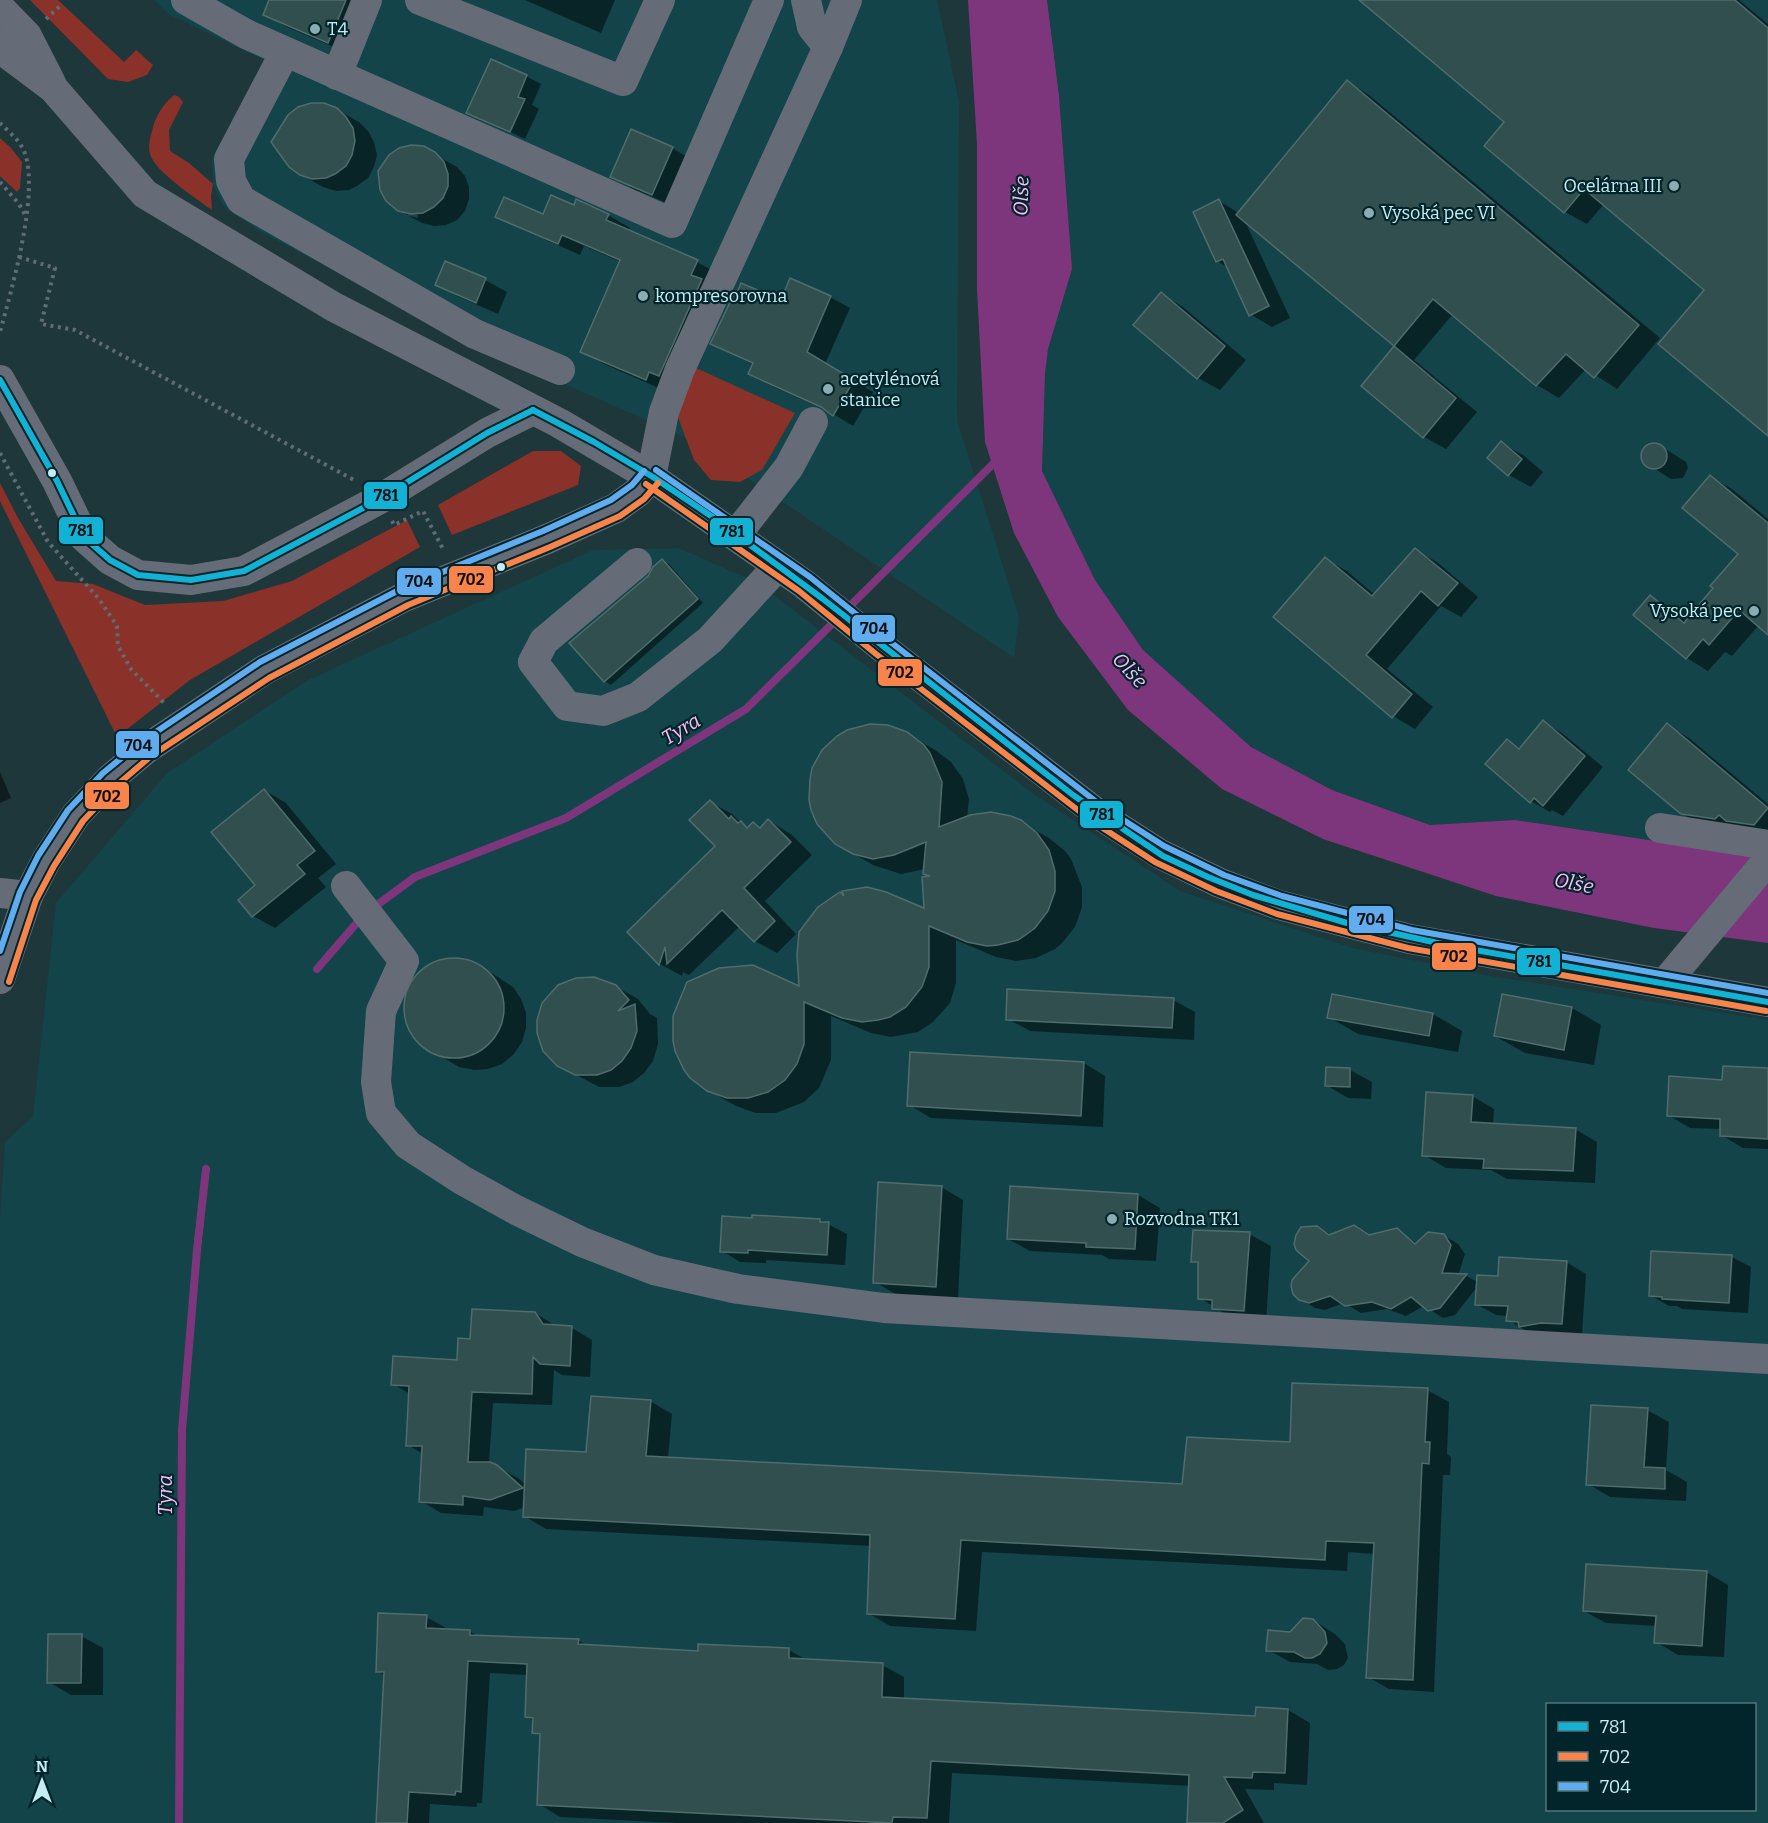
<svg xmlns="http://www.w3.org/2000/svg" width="1768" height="1823" viewBox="0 0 1768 1823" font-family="Bitter,serif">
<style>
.built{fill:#12444a;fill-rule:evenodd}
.green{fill:#8a3129}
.water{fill:#7d367c}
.shadow{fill:#0007}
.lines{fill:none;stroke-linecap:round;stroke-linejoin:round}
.stream{stroke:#7d367c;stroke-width:8}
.building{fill:#324f50;stroke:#506c6c;stroke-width:1.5}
.path{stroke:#5f6c73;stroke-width:4;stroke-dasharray:3 4.5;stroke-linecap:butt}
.minor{stroke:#656c78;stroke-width:30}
.bus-1-casing{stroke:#01252a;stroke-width:10}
.bus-2-casing{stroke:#01252a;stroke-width:10}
.bus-3-casing{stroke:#01252a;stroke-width:10}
.bus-1{stroke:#13b2d5;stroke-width:6}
.bus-2{stroke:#f8844c;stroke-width:6}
.bus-3{stroke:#60acee;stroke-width:6}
.poi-dot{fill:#8badb2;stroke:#01252a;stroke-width:2}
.bus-dot{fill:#c5ecf2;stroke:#01252a;stroke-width:2}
.labels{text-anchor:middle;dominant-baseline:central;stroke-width:4.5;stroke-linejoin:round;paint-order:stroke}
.poi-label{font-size:18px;fill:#c5ecf2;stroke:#01252a;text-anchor:start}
.water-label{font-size:20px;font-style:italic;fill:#fcbcf7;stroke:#01252a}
.line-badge{stroke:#01252a;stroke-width:2}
.pale-badge-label{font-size:16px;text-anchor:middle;font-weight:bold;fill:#111}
</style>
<rect width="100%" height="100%" fill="#1e373a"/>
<g class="built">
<polygon points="154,0 937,0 959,101 957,420 1019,617 1014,658 691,440 467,341 261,232 223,206 213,184 212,158 264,60 170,15"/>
<polygon points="1047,0 1768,0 1768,858 1515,820 1430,825 1332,790 1251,747 1143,650 1095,580 1042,471 1045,374 1048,349 1072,269 1059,96"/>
<path d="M679,548l79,35 273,209 149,99 173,57 138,28 277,44v803h-1768v-607l5,-74 28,-26 23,-213 111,-130 141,-93 285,-130zM1548,1704h206v106h-206z"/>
</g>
<g class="green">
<polygon points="30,0 58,0 124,62 136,50 153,65 147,75 128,82 108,79"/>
<path d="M174,95l5,2 4,5 -14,28 1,21 19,12 24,21 -2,12 1,14c-15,-11 -58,-39 -62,-56 -2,-8 0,-16 2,-23 3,-14 11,-27 22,-36z"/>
<polygon points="0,138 11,148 22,162 20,188 17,192 0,176"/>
<polygon points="694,367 795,413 762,470 740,482 711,480 694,460 676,412"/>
<polygon points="533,451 561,451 581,466 578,485 452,535 438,505"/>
<polygon points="0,483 18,518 56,581 93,584 145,605 223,601 292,581 407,520 420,547 190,680 117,737 0,501"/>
</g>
<polygon class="water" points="968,0 1047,0 1059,96 1072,269 1048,349 1045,374 1042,471 1095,580 1143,650 1251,747 1332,790 1430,825 1515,820 1768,858 1768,943 1654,928 1496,896 1323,839 1222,789 1128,710 1058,617 1014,533 985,442 977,289 977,144"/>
<g class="shadow">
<polygon points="271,0 373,0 350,54 287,27 265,15"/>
<polygon points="525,0 615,0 601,33"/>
<polygon points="1361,0 1739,0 1768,24 1768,434 1706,290 1604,204 1587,224 1565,212 1506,122"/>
<polygon points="526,76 541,84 532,105 539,109 525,139 468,112"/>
<polygon points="1348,82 1369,95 1660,338 1617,389 1586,369 1559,398 1537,385 1453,314 1414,360 1477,412 1446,449 1424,437 1363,386 1396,346 1244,219 1290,318 1272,327 1250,314 1229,268 1217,261 1219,201 1239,213"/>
<polygon points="336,109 359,122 368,131 374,142 377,155 374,167 368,178 357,186 349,190 336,191 323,187 300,174"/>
<polygon points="672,148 694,161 674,206 634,189 612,176"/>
<polygon points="434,154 457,167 465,176 469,187 469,199 465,211 457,220 446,225 434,226 422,223 409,216 418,218 418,215 408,212 408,215 399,210"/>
<polygon points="575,207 608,215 630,228 628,232 697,262 719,274 668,392 604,364 582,351 621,262 584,246 580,255 519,228 497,216 543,216"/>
<polygon points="446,263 485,280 507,292 498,314 459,297 437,284"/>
<polygon points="1161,294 1183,307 1246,360 1220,390 1198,378 1135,325"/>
<polygon points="830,297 850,308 825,364 873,392 853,426 830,412 769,385 750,374 754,365 712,344 781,302"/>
<polygon points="1501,443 1523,455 1543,472 1531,487 1509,475"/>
<polygon points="1653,444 1659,445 1686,462 1688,468 1683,478 1671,479 1644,462 1642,456 1643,450 1647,446"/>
<polygon points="1710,477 1732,489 1768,519 1768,633 1759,625 1732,656 1725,652 1708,671 1687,658 1635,615 1650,597 1672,609 1687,622 1740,554"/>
<polygon points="1415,550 1437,562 1478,597 1461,617 1441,606 1387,669 1433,707 1415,729 1393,716 1275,616 1325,559 1347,571 1375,595"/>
<polygon points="662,561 669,564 703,603 611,685 605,681 649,577"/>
<polygon points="1543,722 1562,733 1603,767 1563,816 1552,810 1550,812 1531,801 1507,741 1521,749"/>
<polygon points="1667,725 1689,738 1768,804 1768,836 1704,826 1681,813"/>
<polygon points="906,733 935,750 951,762 963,779 969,799 967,818 1020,822 1049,838 1065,851 1071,859 1082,887 1082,907 1075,927 1062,943 1055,949 1036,958 1016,961 996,957 956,940 956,983 950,1003 933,1022 918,1032 891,1037 871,1033 831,1016 831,1060 819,1088 804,1102 776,1113 756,1113 736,1106 708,1090 801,988 840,893 846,897 926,911 932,877 925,869 901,874 873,865 844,848"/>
<polygon points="0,772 11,798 0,803"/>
<polygon points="264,790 286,803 336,864 318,878 326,887 275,928 253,916"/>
<polygon points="710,802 732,814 741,823 749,828 754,823 762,828 769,821 791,834 812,855 765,901 796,934 777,953 755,941 740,926 689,975 683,972 682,976 660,964 629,932 717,846"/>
<polygon points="450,958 465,960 479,965 513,987 521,999 526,1013 526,1028 522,1042 514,1054 502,1064 488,1069 474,1070 459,1067 424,1046 414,1036 407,1023 405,1008 419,974 436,962"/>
<polygon points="615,986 638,999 650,1014 657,1018 658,1044 653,1061 644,1073 633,1082 619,1087 599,1087 558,1065"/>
<polygon points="1503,995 1572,1008 1601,1025 1594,1065 1525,1053 1495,1036"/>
<polygon points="1173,1000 1195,1012 1194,1040 1030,1031 1008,1019"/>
<polygon points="1433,1014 1462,1031 1458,1052 1358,1034 1329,1017"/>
<polygon points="1084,1063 1105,1076 1103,1127 931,1118 909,1105"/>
<polygon points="1327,1069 1350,1070 1372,1082 1371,1099 1348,1098 1326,1085"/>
<polygon points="1768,1070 1768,1149 1743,1148 1721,1135 1721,1129 1690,1128 1668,1115 1724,1082"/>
<polygon points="1472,1096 1494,1109 1493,1125 1575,1129 1597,1142 1595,1183 1507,1179 1491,1170 1446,1168 1424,1155"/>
<polygon points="941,1187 963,1200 958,1299 897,1295 875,1282"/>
<polygon points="1138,1195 1160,1208 1156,1261 1109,1259 1102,1255 1030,1251 1008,1239"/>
<polygon points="820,1220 847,1234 845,1265 766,1260 766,1263 740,1262 722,1251"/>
<polygon points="1317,1227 1331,1235 1370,1236 1397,1230 1418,1244 1443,1235 1458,1244 1465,1254 1458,1276 1466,1276 1478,1282 1566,1262 1586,1274 1582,1335 1527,1331 1508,1320 1508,1316 1496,1315 1476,1304 1477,1287 1455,1315 1443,1318 1424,1306 1406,1316 1387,1309 1361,1313 1344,1303 1325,1310 1315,1308 1300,1299 1311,1261"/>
<polygon points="1249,1234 1271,1246 1266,1322 1235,1320 1200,1298 1200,1265 1192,1261"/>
<polygon points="1653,1252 1732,1257 1751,1267 1748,1313 1682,1309 1677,1306 1669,1306 1650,1295"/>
<polygon points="535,1313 556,1326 572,1328 592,1340 590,1377 562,1375 554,1370 552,1405 493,1403 489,1463 518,1478 526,1485 587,1454 650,1401 672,1414 668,1458 1183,1486 1427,1390 1449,1402 1447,1454 1451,1457 1450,1475 1443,1475 1434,1692 1389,1689 1368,1677 1375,1554 1348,1552 1347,1571 982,1552 976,1631 890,1626 868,1613 871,1546 546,1529 524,1516 525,1507 514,1511 484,1507 483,1516 441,1513 421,1501 423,1454 408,1445 410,1394 393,1384 458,1361 471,1340"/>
<polygon points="1647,1410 1669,1422 1666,1470 1687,1482 1686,1501 1610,1497 1588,1484"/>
<polygon points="1706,1572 1728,1585 1724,1657 1678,1655 1656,1642 1657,1626 1606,1623 1584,1611"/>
<polygon points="426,1617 448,1629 469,1631 478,1636 578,1640 588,1646 699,1652 789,1650 808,1661 882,1665 904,1677 904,1699 1257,1718 1257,1708 1288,1710 1310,1723 1307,1785 1274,1783 1274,1790 1245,1789 1264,1823 1188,1823 1190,1786 952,1773 949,1823 676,1823 560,1817 539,1804 542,1737 534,1733 534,1721 526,1716 528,1675 490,1673 482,1803 477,1803 477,1807 430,1804 429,1823 377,1823 385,1676 377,1671"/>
<polygon points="1313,1620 1335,1634 1345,1644 1348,1658 1344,1665 1337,1669 1328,1670 1317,1664 1290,1662 1268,1650"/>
<polygon points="81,1636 103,1648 103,1695 71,1695 49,1682"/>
</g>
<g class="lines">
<g class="stream">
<polyline points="847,609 1000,457"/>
<polyline points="373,908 415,877 566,818 746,709 838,618"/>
<polyline points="317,969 361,918"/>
<polyline points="179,1823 182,1430 197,1250 206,1169"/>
</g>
</g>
<g class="building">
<polygon points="269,0 346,0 328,43 263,15"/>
<polygon points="1359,0 1735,0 1768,28 1768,436 1658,344 1704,290 1584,189 1564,213 1484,146 1504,122"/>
<polygon points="491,59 527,75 518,97 525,99 510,132 466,113"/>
<polygon points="1347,80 1639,325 1594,378 1566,354 1536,386 1433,299 1394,346 1236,215"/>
<polygon points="311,103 324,103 337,108 346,117 353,128 355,141 352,155 346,166 335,174 326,178 312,179 300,175 289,167 271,142 288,115 298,107"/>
<polygon points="631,129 673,147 652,195 610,177"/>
<polygon points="411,145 424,146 435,152 444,162 448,174 448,186 443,198 434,207 423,213 411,214 398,211 386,201 380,190 378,171 389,155 399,148"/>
<polygon points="551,195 574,205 576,199 609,214 606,220 698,260 691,275 702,279 659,376 649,372 646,380 580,352 620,260 562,235 558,244 495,217 504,197 543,214"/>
<polygon points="1219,199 1269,306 1249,316 1223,259 1216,262 1193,212"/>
<polygon points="445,261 486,278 476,303 435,285"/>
<polygon points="790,278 831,296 807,352 854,380 833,416 821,407 748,374 753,363 710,344 734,294 736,295 741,283 781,300"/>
<polygon points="1161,292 1225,346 1197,379 1133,325"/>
<polygon points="1394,346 1456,398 1423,438 1361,386"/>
<polygon points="1501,441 1522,459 1508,476 1487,458"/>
<circle cx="1654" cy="456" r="13"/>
<polygon points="1710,475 1768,523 1768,635 1739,610 1709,645 1703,639 1686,659 1633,615 1650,595 1684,623 1713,588 1710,586 1738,554 1682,508"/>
<polygon points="1415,548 1458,583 1438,606 1421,591 1366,655 1412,694 1392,718 1273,617 1325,557 1372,596"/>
<polygon points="662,559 698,599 604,682 569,643 648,576 653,567"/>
<polygon points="1543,720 1585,756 1543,806 1534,798 1530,803 1485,764 1507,739 1519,749"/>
<polygon points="1667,723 1768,808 1754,825 1726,821 1719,815 1715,819 1681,814 1628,770"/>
<polygon points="870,724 888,725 907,732 924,745 930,753 942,782 939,827 970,815 991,812 1011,816 1021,820 1037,833 1049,850 1055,871 1055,891 1048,911 1035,928 1027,934 1018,940 998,945 987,946 967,942 929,926 929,967 922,987 906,1007 890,1017 878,1020 862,1022 842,1018 804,1002 804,1044 797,1064 785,1080 768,1092 748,1098 727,1098 707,1091 690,1078 684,1070 675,1051 673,1041 673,1016 687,982 719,968 753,965 799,986 797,955 799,932 818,907 840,892 844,896 842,891 867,887 886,892 924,908 922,877 930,876 923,874 926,842 894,855 873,859 853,854 835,844 817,824 811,810 809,800 810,779 812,768 822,750 837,736 847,730"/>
<polygon points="264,789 315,851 297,865 305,874 252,917 238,900 255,885 211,832"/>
<polygon points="710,800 729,819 731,816 738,823 741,821 747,828 753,822 760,828 768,819 791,842 744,888 775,921 754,942 722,910 667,964 665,947 659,965 627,932 715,846 689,820"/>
<circle cx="454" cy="1008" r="50"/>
<polygon points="594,977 616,985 629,1000 618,1011 635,1004 637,1031 631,1048 622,1061 611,1070 597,1075 575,1075 557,1066 543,1051 537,1033 537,1020 542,1003 558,985 576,978"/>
<polygon points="1007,989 1174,998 1172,1028 1006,1020"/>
<polygon points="1332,994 1433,1013 1429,1036 1327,1018"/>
<polygon points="1502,994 1572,1007 1564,1050 1494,1036"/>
<polygon points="910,1052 1084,1062 1081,1116 907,1106"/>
<polygon points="1723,1066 1768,1068 1768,1139 1720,1136 1720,1119 1667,1116 1669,1076 1722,1080"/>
<polygon points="1326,1067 1350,1068 1350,1087 1325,1086"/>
<polygon points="1426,1092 1473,1095 1471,1122 1576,1128 1573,1171 1483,1168 1484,1159 1422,1156"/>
<polygon points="878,1182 942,1186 936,1287 873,1283"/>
<polygon points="1010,1186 1138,1194 1135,1249 1086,1247 1086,1243 1007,1239"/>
<polygon points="752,1215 820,1219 820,1222 829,1222 827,1255 748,1250 748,1253 720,1252 722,1216 752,1218"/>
<polygon points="1354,1225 1369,1235 1397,1228 1415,1244 1428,1232 1444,1234 1451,1245 1442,1273 1467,1274 1440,1308 1428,1311 1411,1297 1391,1309 1372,1302 1345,1306 1330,1296 1309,1303 1299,1300 1293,1294 1291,1286 1292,1280 1309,1261 1296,1250 1294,1244 1296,1235 1301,1227 1317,1226 1329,1235"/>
<polygon points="1193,1230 1250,1232 1244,1311 1212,1309 1212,1300 1198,1299 1198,1262 1191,1262"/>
<polygon points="1651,1251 1732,1255 1729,1303 1662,1299 1662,1297 1649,1296"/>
<polygon points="1499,1257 1567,1261 1562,1324 1541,1323 1519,1327 1518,1322 1506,1321 1508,1306 1475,1305 1477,1275 1498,1276"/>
<polygon points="472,1309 535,1312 543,1324 572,1326 570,1366 540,1364 533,1357 532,1394 472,1392 468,1462 490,1462 497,1465 523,1488 490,1500 463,1496 463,1505 419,1502 422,1446 406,1446 409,1386 391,1385 393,1356 457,1360 458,1338 470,1339"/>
<polygon points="1292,1383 1428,1388 1425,1442 1430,1442 1429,1464 1422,1463 1413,1680 1366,1678 1374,1543 1326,1541 1325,1560 961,1540 955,1619 867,1614 870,1535 523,1517 526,1449 586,1452 591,1396 651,1400 646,1456 1182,1484 1187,1437 1290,1442"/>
<polygon points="1591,1405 1648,1408 1644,1467 1665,1468 1665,1489 1586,1485"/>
<polygon points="1586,1564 1707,1571 1702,1646 1654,1643 1656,1616 1583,1611"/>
<polygon points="378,1613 427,1615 426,1628 470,1630 470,1635 579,1639 578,1644 698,1651 698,1644 789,1648 789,1658 883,1663 882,1697 1255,1716 1256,1707 1288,1709 1285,1773 1253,1772 1252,1778 1224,1777 1243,1810 1223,1823 1187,1823 1189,1775 931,1761 927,1818 893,1817 892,1823 537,1805 540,1734 532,1733 533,1718 525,1717 527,1664 468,1661 461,1792 456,1791 455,1795 409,1792 407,1823 376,1823 384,1672 376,1672"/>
<polygon points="1303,1618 1313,1619 1325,1632 1327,1643 1320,1654 1312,1658 1305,1658 1294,1652 1266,1651 1268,1630 1290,1632"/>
<polygon points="48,1634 82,1634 81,1683 47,1683"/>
</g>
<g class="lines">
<g class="path">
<polyline points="46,19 62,4"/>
<path d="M0,123c7,7 17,15 22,24 21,37 -11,144 -22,185"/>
<polyline points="0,182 19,204 26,217"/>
<polyline points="19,257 55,268 41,324 75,330 356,481"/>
<polyline points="0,453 48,542 99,599 117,626 118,646 131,669 165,704"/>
<polyline points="392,521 394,525 423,511 444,551"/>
</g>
<g class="minor">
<polyline points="186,0 246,34 672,223 769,0"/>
<polyline points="420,0 623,81 660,0"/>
<polyline points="806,0 812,27 828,47"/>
<polyline points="0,8 27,36 51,83"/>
<polyline points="0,45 9,55 53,88 145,194 334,307 559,423 651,477 804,584 882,647 1098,814 1160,854 1220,883 1279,905 1410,939 1768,1002"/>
<polyline points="285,52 229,159 231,181 241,200 475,334 560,370"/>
<polyline points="337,75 367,0"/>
<polyline points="0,380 57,481 84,537 110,560 138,575 191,580 244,571 380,499 487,433 533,410"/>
<polyline points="736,535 789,467 813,422"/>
<polyline points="637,563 544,641 533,662 567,706 603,711 638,697 710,640 778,566"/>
<polyline points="1660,828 1768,845"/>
<polyline points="346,886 404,961 381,1011 376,1082 381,1113 408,1145 462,1180 516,1210 582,1242 654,1270 738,1289 884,1308 1768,1359"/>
<polyline points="0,893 28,896"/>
<polyline points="0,979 28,896 46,861 76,815 110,779 146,749 264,670 404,597 547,539 616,508 638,492 651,477 664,412 680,369 828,47 847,0"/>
<polyline points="1665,983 1768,860"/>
</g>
<g class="bus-1-casing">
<g id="bus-1">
<polyline points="0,380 57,481 84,537 110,560 138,575 191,580 244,571 380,499 487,433 533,410"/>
<polyline points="533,410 594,442 653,477 711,516 823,599 1073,795 1163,856 1208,877 1253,895 1347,923 1442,944 1768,1002"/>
</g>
</g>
<g class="bus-2-casing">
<g id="bus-2">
<polyline points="646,484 799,591 876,654 1092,821 1155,862 1216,891 1277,914 1408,948 1766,1011"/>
<polyline points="9,982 36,900 54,866 83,821 116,786 151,756 269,678 408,605 550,547 620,516 644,499 658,483"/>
</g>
</g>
<g class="bus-3-casing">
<g id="bus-3">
<polyline points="656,470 810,577 888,640 1103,807 1164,846 1224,875 1282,896 1412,930 1768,993"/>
<polyline points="0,951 20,892 38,856 68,810 103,773 141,742 260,662 401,589 543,531 611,500 632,485 644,471"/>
</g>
</g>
<use href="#bus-1" class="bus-1"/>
<use href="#bus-2" class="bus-2"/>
<use href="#bus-3" class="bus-3"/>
</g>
<g class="poi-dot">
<circle cx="315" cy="29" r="6"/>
<circle cx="1674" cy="186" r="6"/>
<circle cx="1369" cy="213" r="6"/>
<circle cx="643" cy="296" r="6"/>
<circle cx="828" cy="389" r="6"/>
<circle cx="1754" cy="611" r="6"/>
<circle cx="1112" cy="1219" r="6"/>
</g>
<g class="bus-dot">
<circle cx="52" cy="473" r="5"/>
<circle cx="501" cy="567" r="5"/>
</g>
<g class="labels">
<g class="poi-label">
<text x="327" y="29">T4</text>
<text x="1662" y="186" text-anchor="end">Ocelárna III</text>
<text x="1381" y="213">Vysoká pec VI</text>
<text x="655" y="296">kompresorovna</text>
<text x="840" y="379">acetylénová<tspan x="840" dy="21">stanice</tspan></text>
<text x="1742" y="611" text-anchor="end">Vysoká pec</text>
<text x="1124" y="1219">Rozvodna TK1</text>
</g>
<g class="water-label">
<text transform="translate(1021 196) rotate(-88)">Olše</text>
<text transform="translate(1130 670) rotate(47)">Olše</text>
<text transform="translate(681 729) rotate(-31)">Tyra</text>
<text transform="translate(1574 883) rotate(11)">Olše</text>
<text transform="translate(165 1495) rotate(-90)">Tyra</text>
</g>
</g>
<g class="line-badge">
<rect x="363" y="481" width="45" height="29" rx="6" fill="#13b2d5"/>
<rect x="58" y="516" width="46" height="29" rx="6" fill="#13b2d5"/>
<rect x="709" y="517" width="45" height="29" rx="6" fill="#13b2d5"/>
<rect x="448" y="565" width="46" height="29" rx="6" fill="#f8844c"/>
<rect x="396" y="567" width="46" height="29" rx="6" fill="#60acee"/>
<rect x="851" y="614" width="45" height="29" rx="6" fill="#60acee"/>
<rect x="877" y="658" width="46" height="29" rx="6" fill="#f8844c"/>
<rect x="115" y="730" width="45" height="29" rx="6" fill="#60acee"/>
<rect x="84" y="781" width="46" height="29" rx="6" fill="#f8844c"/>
<rect x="1079" y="800" width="45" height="29" rx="6" fill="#13b2d5"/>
<rect x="1348" y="905" width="46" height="29" rx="6" fill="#60acee"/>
<rect x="1431" y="942" width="46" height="29" rx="6" fill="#f8844c"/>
<rect x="1516" y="947" width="45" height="29" rx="6" fill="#13b2d5"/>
</g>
<g class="pale-badge-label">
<text x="386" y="501">781</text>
<text x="81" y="536">781</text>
<text x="732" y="537">781</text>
<text x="471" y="585">702</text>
<text x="419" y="587">704</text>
<text x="874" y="634">704</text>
<text x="900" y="678">702</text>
<text x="138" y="751">704</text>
<text x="107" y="802">702</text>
<text x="1102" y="820">781</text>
<text x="1371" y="925">704</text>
<text x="1454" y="962">702</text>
<text x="1539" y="967">781</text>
</g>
<rect x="1546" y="1703" width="210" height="108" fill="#01252a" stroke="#4f757a" stroke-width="1.5"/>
<rect x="1558" y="1722" width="30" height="9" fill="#13b2d5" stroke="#4f757a" stroke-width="1.5"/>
<text x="1600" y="1733" font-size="18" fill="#c5ecf2">781</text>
<rect x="1558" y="1752" width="30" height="9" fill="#f8844c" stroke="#4f757a" stroke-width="1.5"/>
<text x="1600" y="1763" font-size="18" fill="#c5ecf2">702</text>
<rect x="1558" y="1782" width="30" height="9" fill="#60acee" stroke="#4f757a" stroke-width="1.5"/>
<text x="1600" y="1793" font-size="18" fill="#c5ecf2">704</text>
<g transform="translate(42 1781)" stroke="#01252a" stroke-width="4.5" paint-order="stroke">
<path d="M0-4.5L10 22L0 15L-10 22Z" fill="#c5ecf2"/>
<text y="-9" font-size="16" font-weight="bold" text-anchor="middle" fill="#c5ecf2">N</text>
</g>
</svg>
